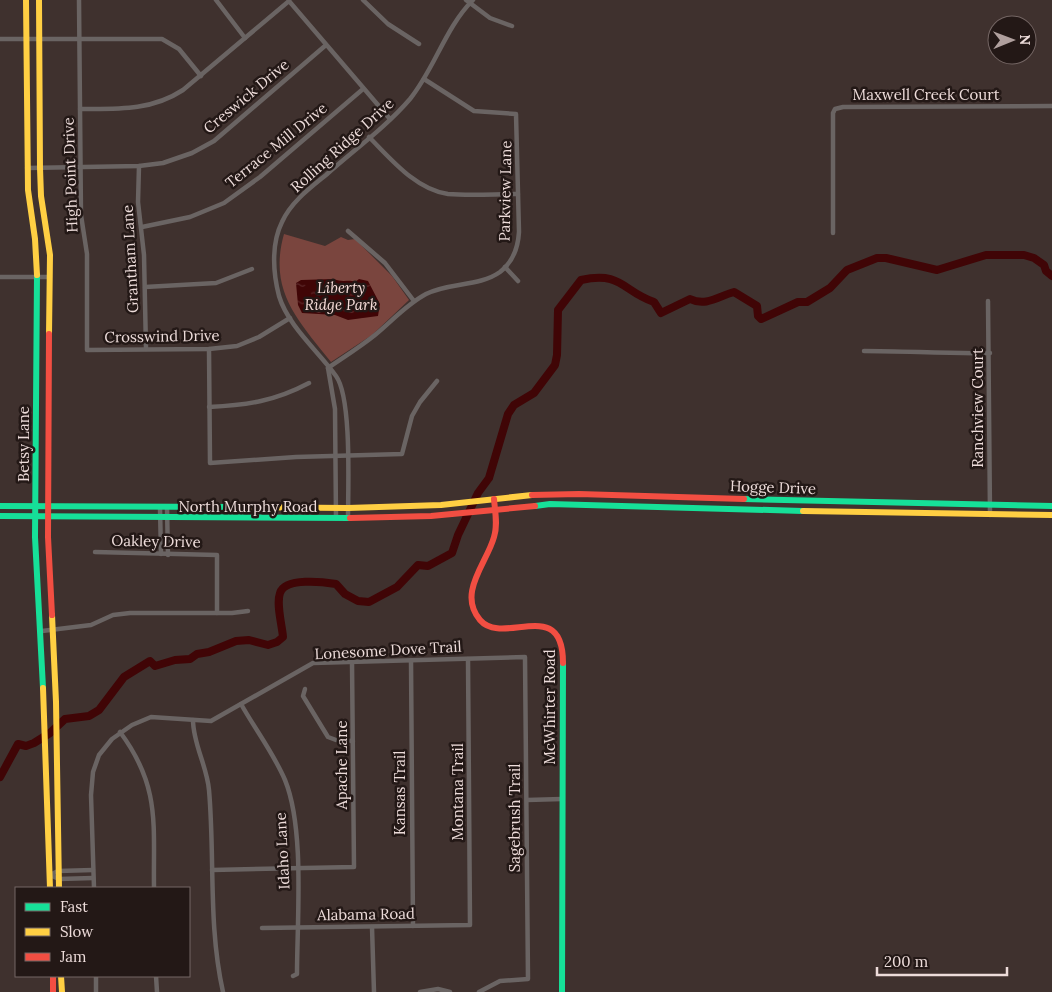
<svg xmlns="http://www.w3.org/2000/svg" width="1052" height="992" viewBox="0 0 1052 992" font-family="Lora,serif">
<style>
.green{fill:#7a453e}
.water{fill:url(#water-ripples)}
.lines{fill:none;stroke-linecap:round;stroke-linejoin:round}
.river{stroke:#400506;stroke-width:8}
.street{stroke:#6a6463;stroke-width:4.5}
.fast{stroke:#16e098;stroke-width:6}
.slow{stroke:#ffcf43;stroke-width:6}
.jam{stroke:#f24e42;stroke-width:6}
.labels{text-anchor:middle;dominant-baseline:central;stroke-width:5;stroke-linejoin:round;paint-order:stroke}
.street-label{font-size:15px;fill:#eddcda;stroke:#231816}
.park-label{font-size:15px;font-style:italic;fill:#f6dcd8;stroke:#231816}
</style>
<defs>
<pattern id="water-ripples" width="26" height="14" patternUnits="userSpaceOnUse" patternTransform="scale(1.25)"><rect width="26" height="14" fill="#400506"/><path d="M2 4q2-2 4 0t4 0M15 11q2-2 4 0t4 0" fill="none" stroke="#5c292a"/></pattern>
</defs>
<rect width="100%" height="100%" fill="#3f312e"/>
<path class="green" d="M284,234l41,12 16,-9 7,3 7,-1 37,37 17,24 -37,35 -41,27c-33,-42 -63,-71 -47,-128z"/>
<path class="water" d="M334,279c9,4 15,0 21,3l4,-3 9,2 12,23 -2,12 -30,4 -13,-5 -33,-2 -4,-8 -2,-22 5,-3z"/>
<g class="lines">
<path class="river" d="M0,777l18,-33 8,2 8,-3 16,-10 15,-14 24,-3 10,-6 25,-33 26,-16 5,5 20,-6 15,-1 7,-5 12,-2 27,-11 13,-1 19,5 9,-3 6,-5c-1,-12 -7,-33 -3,-44 5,-16 44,-11 56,-9l9,10 13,7 11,1 28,-15 21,-22 10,1 24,-13 6,-18 20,-42 11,-15 19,-64 6,-9 20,-12 21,-28 2,-10 1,-45 23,-30c41,-9 41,11 73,22l7,11 29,-14c16,8 29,-3 44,-7l23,14 1,10 3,3 37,-17h9l23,-14 17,-18 30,-12h9l51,12 49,-15h38l10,3 10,7 2,6 6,5"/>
<g class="street">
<polyline points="79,0 81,215 87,254 87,350 209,349 237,346 259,337 290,318"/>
<polyline points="216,0 245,38"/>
<polyline points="363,0 388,24 419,44"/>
<polyline points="466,0 490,18 512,26"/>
<polyline points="289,1 390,119"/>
<polyline points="0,39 162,39 179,49 201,76"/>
<path d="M80,109c37,0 71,2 103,-19l106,-89"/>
<path d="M369,137c21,21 47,53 79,57 23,2 47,0 70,0"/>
<polyline points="139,166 138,202 144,255 146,349"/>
<polyline points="27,168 139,166 163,163 192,153 214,141 326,45"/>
<polyline points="142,227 190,217 224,203 260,177 363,89"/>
<polyline points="348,231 385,263 414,301"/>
<polyline points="833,233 833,113 835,109 843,107 1052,106"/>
<polyline points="505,267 518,281"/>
<polyline points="0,277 50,277"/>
<polyline points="145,287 216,283 252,269"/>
<polyline points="988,301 990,515"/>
<polyline points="209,349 210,463 296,457 402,454 412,416 420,402 437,381"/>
<path d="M864,351c43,0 84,3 126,2"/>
<path d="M328,368c16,-11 32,-21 47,-33 17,-14 32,-31 51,-41 23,-12 53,-7 74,-22 13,-10 18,-24 19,-40l-3,-118 -42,-3 -50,-32"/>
<polyline points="328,368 335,409 336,518"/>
<path d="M209,407c39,-2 66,-6 100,-24"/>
<polyline points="160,508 161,554"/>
<polyline points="167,508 168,555"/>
<path d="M348,518c0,-30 4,-120 -12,-142 -17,-24 -48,-50 -57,-80 -6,-23 -8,-52 3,-74 9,-20 28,-34 44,-47 28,-25 60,-48 84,-76 25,-31 35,-71 63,-99"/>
<polyline points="95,552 217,555 217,613"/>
<polyline points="42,631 91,625 113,615 130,613 232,613 248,611"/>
<polyline points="411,660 413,926"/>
<polyline points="305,689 303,696 328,737 336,740 353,741"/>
<path d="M241,704c14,25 33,50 44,76 20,49 12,140 12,194l-4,2"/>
<path d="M193,720c0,24 14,46 16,70 6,68 -1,135 14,202"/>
<path d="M120,732c41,55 33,93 34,156"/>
<polyline points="527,800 562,799"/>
<polyline points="212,870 354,867 352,662"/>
<polyline points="50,875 59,879 93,878"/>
<polyline points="50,875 58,871 93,870"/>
<polyline points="94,888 91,795 93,772 99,755 112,739 132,725 151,717 211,721 313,663 525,657 528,979 500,981 479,992"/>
<polyline points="372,927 374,992"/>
<polyline points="262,928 470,925 468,659"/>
<polyline points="96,976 96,992"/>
<polyline points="156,976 157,992"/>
<polyline points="420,992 438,989 450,992"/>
</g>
<g class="fast">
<polyline points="37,275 35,537 43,688"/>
<polyline points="744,499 1052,506"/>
<polyline points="0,506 235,507"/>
<polyline points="535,506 550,504 803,511"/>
<polyline points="0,516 350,518"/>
<polyline points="562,992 563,663"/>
</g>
<g class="slow">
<polyline points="26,0 28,190 35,239 37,275"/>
<polyline points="39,0 40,168 41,196 50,255 49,334"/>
<polyline points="235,507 348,508 441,505 532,495"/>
<polyline points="803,511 1052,515"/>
<polyline points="52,615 56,702 59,888"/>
<polyline points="43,688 50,888"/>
<polyline points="61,976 62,992"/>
</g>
<g class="jam">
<polyline points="49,334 48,537 52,615"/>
<polyline points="532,495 579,494 744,499"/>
<path d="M494,499c1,13 4,26 0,38 -7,26 -37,56 -14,83 23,27 83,-25 83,43"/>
<polyline points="350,518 431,516 535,506"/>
<polyline points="53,976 53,992"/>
</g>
</g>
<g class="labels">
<g class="street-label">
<text x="926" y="94">Maxwell Creek Court</text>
<text transform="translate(246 96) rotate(-40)">Creswick Drive</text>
<text transform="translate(276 145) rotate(-39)">Terrace Mill Drive</text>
<text transform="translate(342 145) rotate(-42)">Rolling Ridge Drive</text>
<text transform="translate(70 175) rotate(-92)">High Point Drive</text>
<text transform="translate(505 191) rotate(-89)">Parkview Lane</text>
<text transform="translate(130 259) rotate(-93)">Grantham Lane</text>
<text transform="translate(162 336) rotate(-1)">Crosswind Drive</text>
<text transform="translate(977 408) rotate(-90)">Ranchview Court</text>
<text transform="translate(23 444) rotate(-90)">Betsy Lane</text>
<text transform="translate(773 487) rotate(2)">Hogge Drive</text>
<text x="248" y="506">North Murphy Road</text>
<text transform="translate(156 541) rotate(1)">Oakley Drive</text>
<text transform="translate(388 650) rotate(-3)">Lonesome Dove Trail</text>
<text transform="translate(549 707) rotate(-90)">McWhirter Road</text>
<text transform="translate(341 765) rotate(-90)">Apache Lane</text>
<text transform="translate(457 792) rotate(-90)">Montana Trail</text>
<text transform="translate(399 793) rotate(-90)">Kansas Trail</text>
<text transform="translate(514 818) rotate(-90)">Sagebrush Trail</text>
<text transform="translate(282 851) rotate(-93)">Idaho Lane</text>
<text transform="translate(366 914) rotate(-1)">Alabama Road</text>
</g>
<g class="park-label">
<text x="341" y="287">Liberty<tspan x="341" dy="17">Ridge Park</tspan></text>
</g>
</g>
<rect x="15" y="887" width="175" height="90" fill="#231816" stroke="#746664"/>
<rect x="25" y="903" width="25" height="8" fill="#16e098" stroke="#746664"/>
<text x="60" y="912" font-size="15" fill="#eddcda">Fast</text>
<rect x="25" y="928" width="25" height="8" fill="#ffcf43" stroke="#746664"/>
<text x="60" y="937" font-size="15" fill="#eddcda">Slow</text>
<rect x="25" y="953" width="25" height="8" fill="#f24e42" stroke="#746664"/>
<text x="60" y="962" font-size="15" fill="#eddcda">Jam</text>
<g transform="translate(1012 40) rotate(89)"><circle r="24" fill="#231816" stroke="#746664"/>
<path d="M0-4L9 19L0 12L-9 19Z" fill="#b0a09e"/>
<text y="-8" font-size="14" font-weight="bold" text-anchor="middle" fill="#eddcda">N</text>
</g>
<path d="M877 967v8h130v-8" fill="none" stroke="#eddcda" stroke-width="2.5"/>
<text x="884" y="967" font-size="15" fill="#eddcda" stroke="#231816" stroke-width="4" paint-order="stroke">200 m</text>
</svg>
